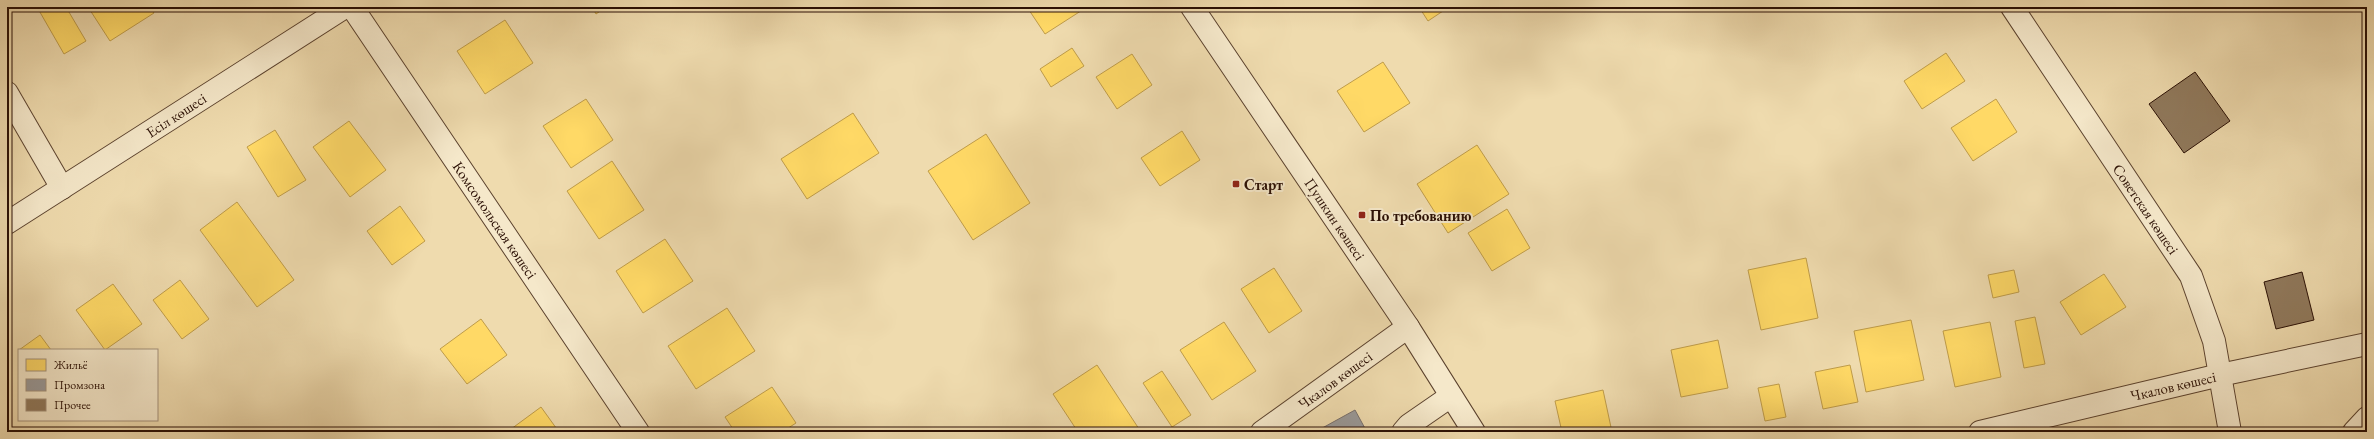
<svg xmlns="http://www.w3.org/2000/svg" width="2374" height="439" viewBox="0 0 2374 439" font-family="'EB Garamond',serif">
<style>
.homes{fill:#ffd966;stroke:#bf9c49}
.industry{fill:#999;stroke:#78706c}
.building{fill:#90795c;stroke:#2a0f04}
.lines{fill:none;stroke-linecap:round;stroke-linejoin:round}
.minor-casing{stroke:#5b422e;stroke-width:24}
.minor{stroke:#f5e8ca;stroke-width:22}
.poi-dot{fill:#8f2418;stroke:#f5e8ca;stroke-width:1.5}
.labels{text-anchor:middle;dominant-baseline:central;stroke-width:4;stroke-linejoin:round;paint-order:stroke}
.street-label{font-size:15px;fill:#2a0f04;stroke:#f5e8ca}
.poi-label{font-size:15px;font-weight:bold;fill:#2a0f04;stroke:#f5e8ca;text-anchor:start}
</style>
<rect width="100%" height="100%" fill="#efdbae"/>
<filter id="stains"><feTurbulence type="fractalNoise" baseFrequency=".005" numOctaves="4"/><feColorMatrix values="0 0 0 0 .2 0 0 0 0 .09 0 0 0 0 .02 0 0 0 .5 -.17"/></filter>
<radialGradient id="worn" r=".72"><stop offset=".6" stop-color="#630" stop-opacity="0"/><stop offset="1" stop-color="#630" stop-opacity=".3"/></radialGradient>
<g class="homes">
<polygon points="37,7 66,7 86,41 64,54"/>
<polygon points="88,7 150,7 154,13 110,41"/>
<polygon points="592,7 606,7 596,14"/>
<polygon points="1027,7 1087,7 1045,34"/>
<polygon points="1419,7 1449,7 1428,21"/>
<polygon points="505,20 533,63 485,94 457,51"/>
<polygon points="1072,48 1084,66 1051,87 1040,69"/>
<polygon points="1946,53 1965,81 1922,109 1904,81"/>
<polygon points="1132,54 1152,85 1117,109 1096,77"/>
<polygon points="1383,62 1410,103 1364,132 1337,91"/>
<polygon points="586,99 613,140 571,168 543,126"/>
<polygon points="1996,99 2017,132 1973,161 1951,128"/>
<polygon points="853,113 879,153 807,199 781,159"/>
<polygon points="349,121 386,170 350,197 313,147"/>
<polygon points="275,130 306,180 278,197 247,147"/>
<polygon points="1182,131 1200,160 1160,186 1141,158"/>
<polygon points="986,134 1030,203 973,240 928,171"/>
<polygon points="1477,145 1509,194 1448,233 1417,184"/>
<polygon points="612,161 644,210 599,239 567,191"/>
<polygon points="237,202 294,280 257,307 200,230"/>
<polygon points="400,206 425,241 392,265 367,231"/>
<polygon points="1507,209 1530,248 1492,271 1468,233"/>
<polygon points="665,239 693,281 643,313 616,271"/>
<polygon points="1806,258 1818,318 1761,330 1748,270"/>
<polygon points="1274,268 1302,311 1269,333 1241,289"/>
<polygon points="2014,270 2019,292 1993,298 1988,275"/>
<polygon points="2104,274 2126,307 2081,335 2060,302"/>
<polygon points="180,280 209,319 182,339 153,300"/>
<polygon points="113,284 142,324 105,350 76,310"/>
<polygon points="727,308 755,351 696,389 668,346"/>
<polygon points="2035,317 2045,364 2024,368 2015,321"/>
<polygon points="481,319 507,355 467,384 440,349"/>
<polygon points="1911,320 1924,380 1866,392 1854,331"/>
<polygon points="1224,322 1256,371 1212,400 1180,350"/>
<polygon points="1990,322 2001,377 1955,387 1943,331"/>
<polygon points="40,335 51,350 19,350"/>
<polygon points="1718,340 1728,388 1681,397 1671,350"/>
<polygon points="1097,365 1141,432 1078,432 1053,394"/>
<polygon points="1850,365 1858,402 1823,409 1815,372"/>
<polygon points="1162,371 1191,415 1172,427 1143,383"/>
<polygon points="1779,384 1786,417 1765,421 1758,388"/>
<polygon points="772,387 796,423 782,432 735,432 725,417"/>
<polygon points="1603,390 1612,432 1562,432 1555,401"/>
<polygon points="541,407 559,432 507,432"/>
</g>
<polygon class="industry" points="1355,410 1367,432 1315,432"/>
<g class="building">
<polygon points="2195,72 2230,121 2184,153 2149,104"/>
<polygon points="2302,272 2314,320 2276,329 2264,282"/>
</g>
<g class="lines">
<g class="minor-casing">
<g id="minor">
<polyline points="352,7 638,432"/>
<polyline points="1192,7 1408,327 1474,432"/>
<polyline points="2012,7 2191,276 2214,341 2230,432"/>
<polyline points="7,93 62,188"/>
<polyline points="7,223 345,7"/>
<polyline points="1262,432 1408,327"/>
<polyline points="1403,432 1409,425 1451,396"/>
<polyline points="1980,432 2220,375 2367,344"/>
<polyline points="2354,432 2367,418"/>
</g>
</g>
<use href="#minor" class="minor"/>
</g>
<g class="poi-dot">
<rect x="1232" y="180" width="8" height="8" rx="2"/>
<rect x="1358" y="211" width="8" height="8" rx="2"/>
</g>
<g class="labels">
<g class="street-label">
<text transform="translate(176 115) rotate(-33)">Есіл көшесі</text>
<text transform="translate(2146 209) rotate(56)">Советская көшесі</text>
<text transform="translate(1335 219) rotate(56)">Пушкин көшесі</text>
<text transform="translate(495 220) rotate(56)">Комсомольская көшесі</text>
<text transform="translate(1335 380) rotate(-36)">Чкалов көшесі</text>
<text transform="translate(2173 386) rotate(-13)">Чкалов көшесі</text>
</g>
<g class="poi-label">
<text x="1244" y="184">Старт</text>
<text x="1370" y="215">По требованию</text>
</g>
</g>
<rect width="2374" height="439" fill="none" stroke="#efdbae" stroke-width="24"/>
<rect x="8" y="8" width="2358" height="423" fill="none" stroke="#2a0f04" stroke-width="2"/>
<rect x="12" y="12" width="2350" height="415" fill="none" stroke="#2a0f04"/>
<rect x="18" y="349" width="140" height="72" fill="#f5e8ca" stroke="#a4917b"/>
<rect x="26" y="359" width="20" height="12" fill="#ffd966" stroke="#a4917b"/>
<text x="54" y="369" font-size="12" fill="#2a0f04">Жильё</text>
<rect x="26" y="379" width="20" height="12" fill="#999999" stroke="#a4917b"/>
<text x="54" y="389" font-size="12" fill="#2a0f04">Промзона</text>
<rect x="26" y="399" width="20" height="12" fill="#90795c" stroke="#a4917b"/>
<text x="54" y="409" font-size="12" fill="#2a0f04">Прочее</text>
<rect width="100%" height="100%" filter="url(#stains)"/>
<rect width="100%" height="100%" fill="url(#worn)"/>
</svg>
